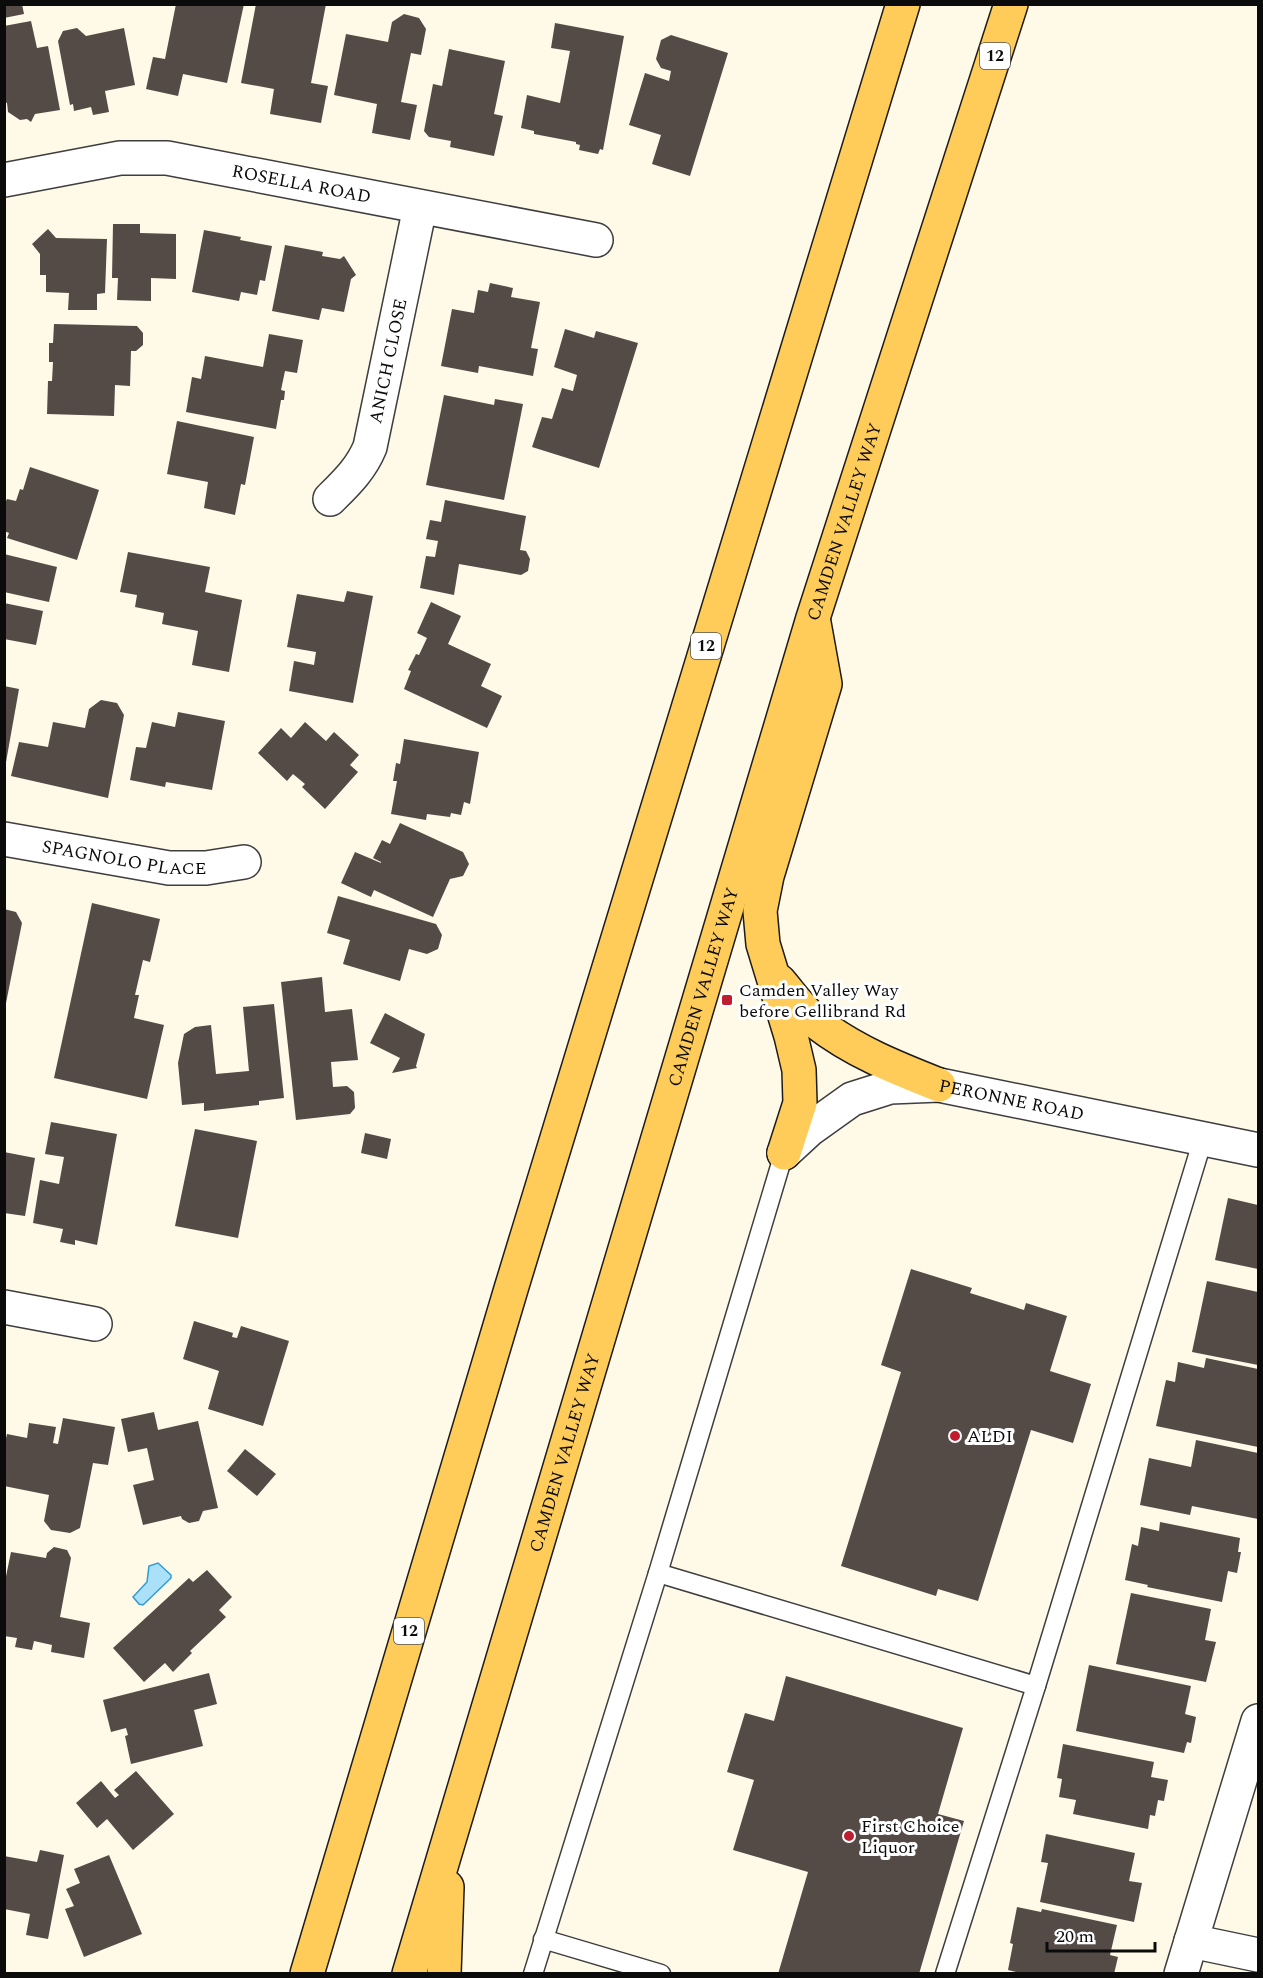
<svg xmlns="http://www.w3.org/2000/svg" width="1263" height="1978" viewBox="0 0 1263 1978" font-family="Spectral,serif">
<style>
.water{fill:#abe0f9;stroke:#2f9cd3;stroke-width:1.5}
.building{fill:#544b47}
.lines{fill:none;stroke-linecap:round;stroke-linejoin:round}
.service-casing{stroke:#3e3e3e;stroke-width:21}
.minor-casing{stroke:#3e3e3e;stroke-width:36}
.primary-casing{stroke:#1c1c1c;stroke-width:36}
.service{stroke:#fff;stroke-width:18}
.minor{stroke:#fff;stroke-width:33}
.primary{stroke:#ffcc59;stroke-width:33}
.poi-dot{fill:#bf1e30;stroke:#fff;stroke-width:2}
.labels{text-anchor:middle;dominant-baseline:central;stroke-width:6;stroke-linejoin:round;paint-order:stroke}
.shield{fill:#fff;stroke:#545454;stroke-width:1.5}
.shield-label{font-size:16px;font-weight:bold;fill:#0b0b0b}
.street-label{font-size:18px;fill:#0b0b0b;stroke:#fff}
.poi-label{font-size:18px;fill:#0b0b0b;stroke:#fff;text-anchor:start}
</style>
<rect width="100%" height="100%" fill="#fff9e8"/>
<polygon class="water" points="158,1563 171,1575 171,1578 143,1605 139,1604 133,1597 147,1582 149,1566"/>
<g class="building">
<polygon points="4,4 22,4 24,14 4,18"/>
<polygon points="176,4 244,4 227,83 183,74 178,96 146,89 153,57 165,59"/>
<polygon points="256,4 326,4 311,83 328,86 321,123 270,114 274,89 241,83"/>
<polygon points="404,14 419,18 426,29 421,55 411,53 401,102 417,105 410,140 372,133 377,104 334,95 346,34 388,42 392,22"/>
<polygon points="31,21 37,48 48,46 60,110 35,114 31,122 27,119 20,120 8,112 7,103 4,102 4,26"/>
<polygon points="555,23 624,36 603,150 600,149 598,154 579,150 580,145 576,144 576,142 534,134 534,131 521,128 527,95 560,103 570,51 551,48"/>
<polygon points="77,28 86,36 124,28 135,85 105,91 109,112 93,115 91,107 74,111 73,104 70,105 58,41 63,31"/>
<polygon points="671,35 728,53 690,176 652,164 661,135 629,125 645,73 669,81 671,71 661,68 656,59 661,40"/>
<polygon points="449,49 505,61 494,114 503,116 494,156 450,147 451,141 429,137 424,131 433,84 442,86"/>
<polygon points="113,224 140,224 140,233 176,234 176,279 151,278 151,301 117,300 118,278 112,278"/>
<polygon points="48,229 56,238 107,239 105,293 97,294 97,310 68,310 69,293 46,292 46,275 40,275 40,254 32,244"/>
<polygon points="204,230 241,237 240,240 272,246 265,281 260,280 257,295 241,292 239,301 192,292"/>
<polygon points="285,245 323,252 322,256 340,259 344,256 356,275 351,279 344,312 322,308 319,320 272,311"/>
<polygon points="490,283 513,288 511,297 540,302 531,348 538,349 533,376 479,366 478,373 441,366 452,309 474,313 478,290 488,292"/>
<polygon points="54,324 137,326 143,333 143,345 136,351 131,351 130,386 115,385 114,416 47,414 48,381 52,381 53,362 49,362 49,343 53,343"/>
<polygon points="565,329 594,338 596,331 638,343 599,468 532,447 542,417 552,419 562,388 573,391 577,375 554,367"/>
<polygon points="269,334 303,340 297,373 285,371 281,390 285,391 284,400 281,400 276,429 186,412 192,377 201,379 205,356 263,367"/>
<polygon points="444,395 494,405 495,399 523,404 504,500 426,485"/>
<polygon points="177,421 254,437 245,485 241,484 235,515 204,508 208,482 167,474"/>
<polygon points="30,467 99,490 77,560 7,538 9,533 4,531 4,505 7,499 16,501 20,489 23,490"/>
<polygon points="445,500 526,516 520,550 526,551 530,559 528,571 521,575 459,564 454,595 420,588 426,556 435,557 438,541 426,539 430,520 441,522"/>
<polygon points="128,552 210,567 205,592 242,600 229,672 192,665 198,631 162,624 164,613 135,607 137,595 120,592"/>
<polygon points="4,554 57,567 49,602 4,592"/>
<polygon points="347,591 373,596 353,703 289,691 294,661 314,665 316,652 287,647 297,594 344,602"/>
<polygon points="431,602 461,616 448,644 491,664 481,686 502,696 487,728 404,689 411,671 408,670 416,654 419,655 427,638 417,633"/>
<polygon points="4,603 43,611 36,645 4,639"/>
<polygon points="4,686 19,689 6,762 4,761"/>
<polygon points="101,700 117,703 124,715 108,798 11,776 19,742 48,747 53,722 85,728 89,709"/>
<polygon points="178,712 225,721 212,790 166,782 165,787 130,780 136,747 146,748 152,722 175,727"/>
<polygon points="305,722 326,741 334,732 359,755 350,765 358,772 325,809 302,787 305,784 293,774 287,781 258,753 281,728 291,738"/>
<polygon points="404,739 479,752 470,804 464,802 461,815 451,813 450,817 427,814 426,820 391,814 397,781 393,781 396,763 400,764"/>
<polygon points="400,823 463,852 469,864 463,876 450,879 433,917 374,890 371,897 341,883 355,852 381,863 381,862 373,858 382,840 390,844"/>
<polygon points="338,896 436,924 442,935 438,949 427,954 409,949 400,981 343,964 350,940 327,933"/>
<polygon points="92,903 160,919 150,962 143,960 135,995 139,995 134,1018 164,1025 147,1099 54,1078"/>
<polygon points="4,909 16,912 22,923 6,1003"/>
<polygon points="322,977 325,1012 352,1009 358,1060 331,1062 333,1087 347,1086 354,1092 355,1108 350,1114 296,1120 281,982"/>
<polygon points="274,1004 284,1098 259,1101 259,1105 204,1111 204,1103 182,1105 178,1063 184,1034 195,1027 211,1025 216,1074 249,1071 243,1007"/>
<polygon points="385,1013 425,1034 416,1066 417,1068 392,1073 400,1058 370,1043"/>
<polygon points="51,1122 117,1134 97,1245 75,1240 75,1245 60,1242 63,1229 33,1223 40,1180 59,1184 64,1157 45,1154"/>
<polygon points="195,1129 257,1141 238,1238 175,1226"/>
<polygon points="365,1133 391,1139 387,1159 361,1153"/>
<polygon points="4,1152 35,1158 25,1216 4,1213"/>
<polygon points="1228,1198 1258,1205 1258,1269 1215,1260"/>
<polygon points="911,1269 972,1288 970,1293 1024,1310 1026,1303 1067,1316 1050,1371 1091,1384 1073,1443 1031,1430 978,1601 938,1589 936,1596 841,1566 901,1372 881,1365"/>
<polygon points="1207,1281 1258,1292 1258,1365 1192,1352"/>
<polygon points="194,1321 233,1333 232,1337 237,1338 241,1326 289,1341 263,1426 208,1409 219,1371 183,1359"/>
<polygon points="1206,1358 1258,1369 1258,1447 1156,1426 1166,1380 1175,1382 1178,1362 1204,1368"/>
<polygon points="154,1412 158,1430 198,1421 218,1508 203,1511 199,1521 189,1523 182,1519 181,1516 143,1525 133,1485 154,1480 147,1448 128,1452 121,1419"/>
<polygon points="63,1418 115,1427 108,1465 93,1463 80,1528 70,1533 51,1530 44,1521 49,1495 4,1486 4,1447 7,1434 27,1438 29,1423 56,1427 53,1443 58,1444"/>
<polygon points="1196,1440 1258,1453 1258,1519 1192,1506 1190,1515 1140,1505 1149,1458 1191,1467"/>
<polygon points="245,1449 276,1474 257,1496 227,1471"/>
<polygon points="1160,1522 1240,1538 1238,1552 1241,1552 1237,1573 1228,1571 1222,1602 1147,1587 1148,1585 1125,1580 1132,1544 1138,1546 1141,1527 1159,1531"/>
<polygon points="54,1547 67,1550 71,1558 60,1617 90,1623 84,1658 51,1652 52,1645 34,1641 32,1650 15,1647 17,1638 4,1636 4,1586 11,1552 46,1558 47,1553"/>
<polygon points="207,1570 232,1597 219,1610 226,1617 190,1651 192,1653 173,1672 165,1663 144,1682 113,1648 189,1578 193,1582"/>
<polygon points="1131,1593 1211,1609 1205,1640 1216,1642 1206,1682 1116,1664"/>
<polygon points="1089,1665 1191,1686 1185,1714 1196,1717 1191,1743 1187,1742 1184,1753 1076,1731"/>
<polygon points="209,1673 217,1704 194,1710 203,1746 131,1764 125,1736 128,1735 126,1728 111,1732 103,1700"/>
<polygon points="786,1676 963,1728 938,1814 964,1821 919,1974 778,1974 808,1872 733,1850 754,1780 727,1772 745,1713 774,1721"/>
<polygon points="1063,1744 1154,1762 1151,1777 1168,1780 1164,1801 1158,1800 1155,1816 1150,1815 1148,1829 1073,1814 1076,1800 1059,1797 1062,1779 1057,1778"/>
<polygon points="136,1771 174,1814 133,1850 107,1819 97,1828 76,1803 101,1781 115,1798 119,1795 114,1790"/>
<polygon points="1046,1834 1135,1853 1129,1881 1142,1883 1134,1922 1040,1902 1048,1863 1041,1862"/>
<polygon points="40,1850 64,1855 48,1939 26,1935 30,1914 4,1909 4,1856 37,1862"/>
<polygon points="109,1855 142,1934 84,1957 65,1909 74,1906 66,1889 80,1883 74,1869"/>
<polygon points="1017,1907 1041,1912 1042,1909 1117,1925 1110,1955 1118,1957 1114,1974 1024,1974 1008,1970 1013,1944 1010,1943"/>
</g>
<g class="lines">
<g class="service-casing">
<g id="service">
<polyline points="658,1573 1036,1686"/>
<polyline points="543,1939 661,1974"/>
<polyline points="533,1974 658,1573 784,1153"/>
<polyline points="945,1974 1036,1686 1203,1139"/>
</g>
</g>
<g class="minor-casing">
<g id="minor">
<path id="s1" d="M4,180l116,-22h47l429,82"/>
<path id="s2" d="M330,499c16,-16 31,-30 40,-52l50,-240"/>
<path id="s3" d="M4,839l165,29h37l38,-6"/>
<path id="s4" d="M784,1153l26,-24 42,-30 38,-12 49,-2 319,65"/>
<polyline points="4,1307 95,1324"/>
<polyline points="1191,1941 1258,1955"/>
<polyline points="1181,1974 1258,1721"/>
</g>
</g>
<g class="primary-casing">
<g id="primary">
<path d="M779,981c12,14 23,30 37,41 37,29 80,46 123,63"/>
<polyline points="784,1153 800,1103 799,1070 791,1036 763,944 760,911 767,876 825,684 814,623"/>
<polyline points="307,1974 511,1289 903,4"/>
<path id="s5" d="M409,1974l404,-1356 198,-614"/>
<polyline points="444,1974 447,1887"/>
</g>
</g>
<use href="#service" class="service"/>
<use href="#minor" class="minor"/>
<use href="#primary" class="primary"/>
</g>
<g class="poi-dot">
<rect x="721" y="994" width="12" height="12" rx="3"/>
<circle cx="955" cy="1436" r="6"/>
<circle cx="849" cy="1836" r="6"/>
</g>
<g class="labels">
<g class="shield">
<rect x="980" y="43" width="30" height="26" rx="4.5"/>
<rect x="691" y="633" width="30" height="26" rx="4.5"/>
<rect x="394" y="1618" width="30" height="26" rx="4.5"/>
</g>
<g class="shield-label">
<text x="995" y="56">12</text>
<text x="706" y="646">12</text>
<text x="409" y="1631">12</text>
</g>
<g class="street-label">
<text stroke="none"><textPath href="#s1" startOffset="302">ROSELLA ROAD</textPath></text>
<text stroke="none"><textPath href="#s2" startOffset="154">ANICH CLOSE</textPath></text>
<text stroke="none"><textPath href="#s5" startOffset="1516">CAMDEN VALLEY WAY</textPath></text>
<text stroke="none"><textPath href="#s3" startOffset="122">SPAGNOLO PLACE</textPath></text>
<text stroke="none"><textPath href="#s5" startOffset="1030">CAMDEN VALLEY WAY</textPath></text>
<text stroke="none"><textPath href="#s4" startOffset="250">PERONNE ROAD</textPath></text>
<text stroke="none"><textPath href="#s5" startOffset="544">CAMDEN VALLEY WAY</textPath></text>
</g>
<g class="poi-label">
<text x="739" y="990">Camden Valley Way<tspan x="739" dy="21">before Gellibrand Rd</tspan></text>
<text x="967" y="1436">ALDI</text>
<text x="861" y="1826">First Choice<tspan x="861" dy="21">Liquor</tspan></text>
</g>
</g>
<rect width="1263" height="1978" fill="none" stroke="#0b0b0b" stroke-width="12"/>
<path d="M1047 1942v9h108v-9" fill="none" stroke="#0b0b0b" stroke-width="3"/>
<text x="1056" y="1942" font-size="18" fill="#0b0b0b" stroke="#ffffff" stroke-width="4.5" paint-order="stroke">20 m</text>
</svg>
